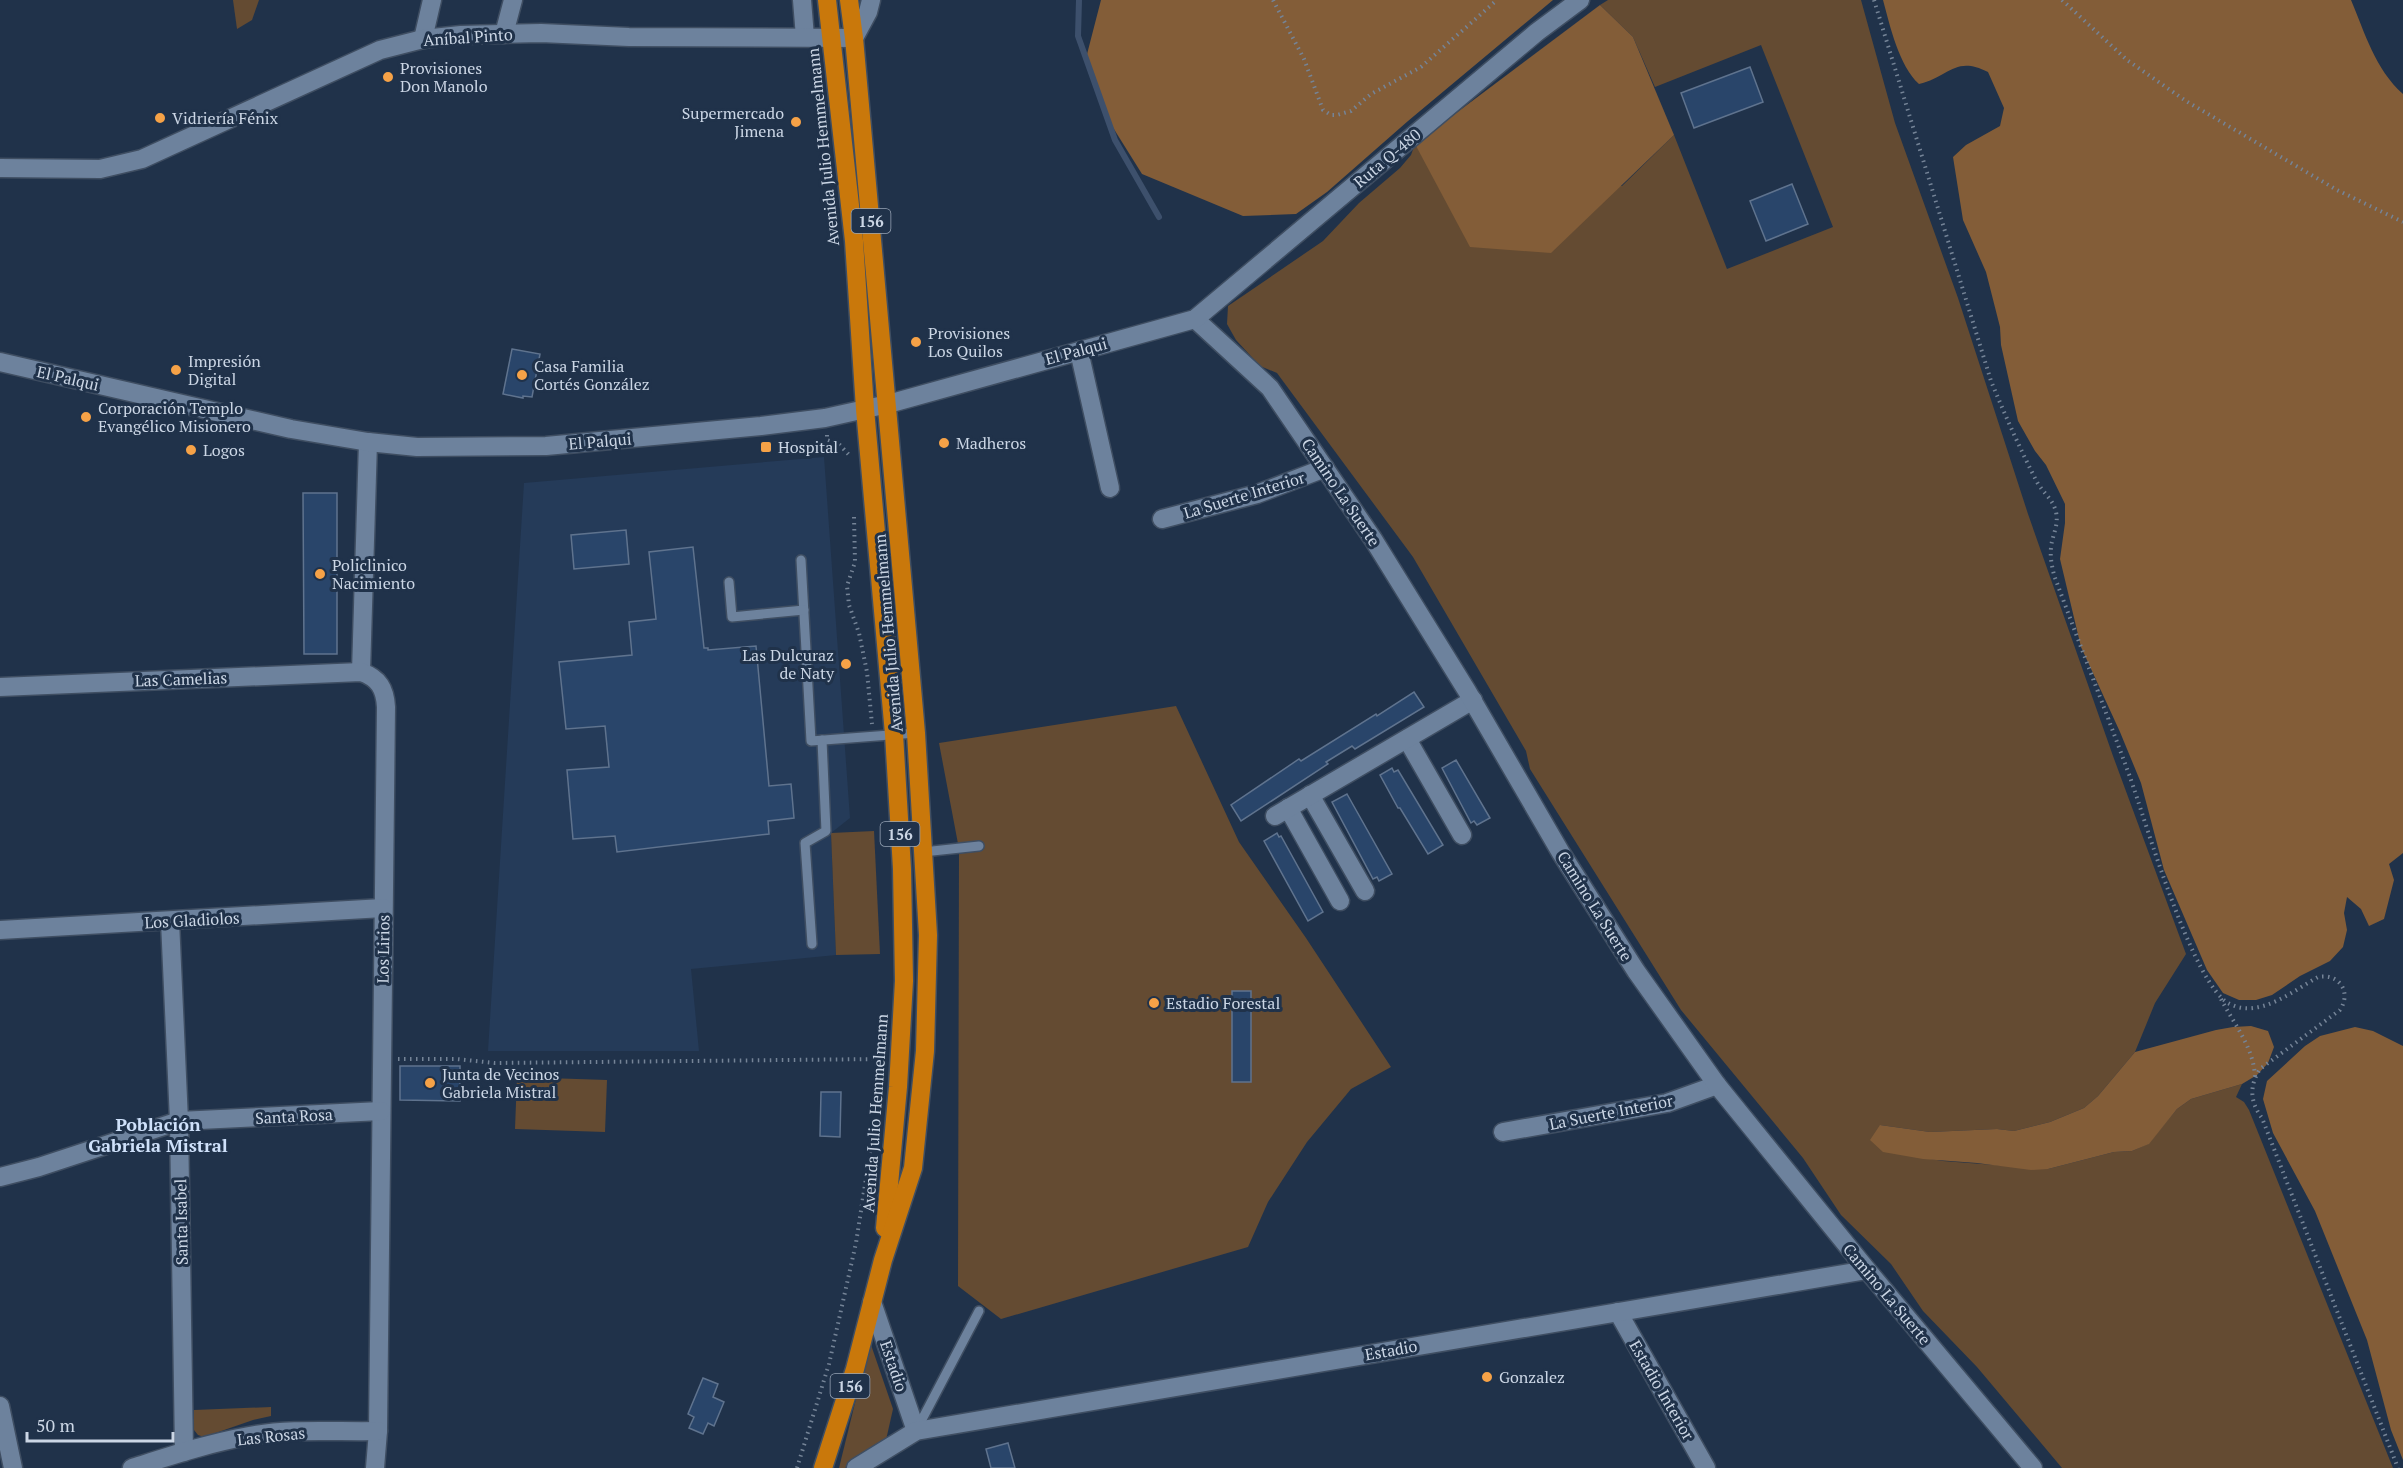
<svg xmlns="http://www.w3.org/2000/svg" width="2403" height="1468" viewBox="0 0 2403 1468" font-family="'PT Serif',serif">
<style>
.built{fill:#253b59}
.green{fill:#644b32}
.forest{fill:#835d38}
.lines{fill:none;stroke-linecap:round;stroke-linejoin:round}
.stream{stroke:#3d506c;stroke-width:6}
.building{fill:#29456a;stroke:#5f738e;stroke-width:1.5}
.lane-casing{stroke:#3f4e62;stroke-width:12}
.street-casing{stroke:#3f4e62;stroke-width:21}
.secondary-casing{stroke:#3f4e62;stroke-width:21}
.highway-casing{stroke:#3f4e62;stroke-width:21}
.path{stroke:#758497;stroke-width:4;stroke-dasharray:1.5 4.5;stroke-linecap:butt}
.lane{stroke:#6d829d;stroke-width:9}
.street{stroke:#6d829d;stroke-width:18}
.secondary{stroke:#6d829d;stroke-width:18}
.highway{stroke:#c9780b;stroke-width:18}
.poi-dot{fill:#f6a247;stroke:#20324a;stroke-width:2}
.labels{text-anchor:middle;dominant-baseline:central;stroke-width:6;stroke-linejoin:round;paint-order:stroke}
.shield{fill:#20324a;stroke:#98a5b6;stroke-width:1.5}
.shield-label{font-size:15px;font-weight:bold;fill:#cbd6e5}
.street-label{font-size:16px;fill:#cbd6e5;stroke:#20324a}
.poi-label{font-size:16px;fill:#cbd6e5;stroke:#20324a;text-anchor:start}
.neighbourhood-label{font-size:18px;font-weight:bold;fill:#cfe1fa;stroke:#20324a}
</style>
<rect width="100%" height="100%" fill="#20324a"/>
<polygon class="built" points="824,457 850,818 831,833 836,955 691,969 699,1051 488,1051 524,483"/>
<g class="green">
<polygon points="233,0 259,0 252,20 237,29"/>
<polygon points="1608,0 1861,0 1895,123 1958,298 2028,514 2113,756 2186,954 2155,1003 2135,1052 2098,1096 2084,1108 2050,1122 2014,1131 1997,1129 1930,1132 1880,1125 1906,1155 1943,1161 2048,1169 2114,1152 2132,1151 2148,1144 2177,1109 2191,1099 2242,1084 2236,1097 2244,1102 2249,1110 2393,1468 2062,1468 1977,1367 1923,1311 1891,1264 1841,1215 1803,1158 1681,1010 1530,769 1526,751 1413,557 1277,373 1260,366 1236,340 1227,324 1228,306 1323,241 1359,203 1400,168 1411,155 1415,144 1622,186 1674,135 1727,269 1833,227 1761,45 1655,87 1633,37 1600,5"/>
<polygon points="1176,706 1239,842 1306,938 1391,1067 1351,1089 1307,1142 1268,1202 1248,1247 1001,1319 958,1286 959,849 939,743"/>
<polygon points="874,831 880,954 836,955 831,833"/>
<polygon points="517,1077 607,1080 605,1132 515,1129"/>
<polygon points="870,1342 893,1409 886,1440 845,1468 839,1468"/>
<polygon points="271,1407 271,1416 253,1420 204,1437 198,1435 194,1430 194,1410"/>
</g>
<g class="forest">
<polygon points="1101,0 1553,0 1408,121 1327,192 1296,214 1243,216 1142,174 1112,126 1085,62"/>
<path d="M1883,0h468c14,33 24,69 52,94v759l-14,11 5,16 -10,39 -15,7 -8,-17 -14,-12 -3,16 3,17 -4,17 -13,14 -30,15 -28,19 -16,5h-17l-16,-7 -16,-23 -43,-100 -23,-87 -21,-51 -39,-85 -21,-88 5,-36v-19l-19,-39 -11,-14 -17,-30 -17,-76 -1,-18 -14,-55 -23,-52 -10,-63 13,-12 34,-19 4,-18 -16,-36c-33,-17 -39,5 -69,12 -20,-18 -29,-58 -36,-84z"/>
<polygon points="1600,5 1633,37 1674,135 1551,253 1470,247 1415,144"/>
<polygon points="2251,1026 2268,1031 2274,1047 2268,1063 2257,1075 2242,1084 2191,1099 2177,1109 2149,1144 2132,1151 2114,1152 2048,1169 2031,1170 1977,1163 1923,1159 1883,1152 1870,1140 1880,1125 1930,1132 1997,1129 2014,1131 2050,1122 2084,1108 2098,1096 2135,1052 2216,1030 2233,1027"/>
<polygon points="2355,1027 2373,1031 2403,1046 2403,1460 2391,1430 2367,1340 2315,1211 2273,1133 2263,1099 2267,1081 2305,1046 2320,1036"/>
</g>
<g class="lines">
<polyline class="stream" points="1079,0 1078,36 1115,140 1159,217"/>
</g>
<g class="building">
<polygon points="1750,67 1763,102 1694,128 1681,93"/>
<polygon points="1792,184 1808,224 1766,241 1750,201"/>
<polygon points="512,349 540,354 532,397 523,396 523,398 503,394"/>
<polygon points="303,493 337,493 337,654 304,654"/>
<polygon points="626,530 629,564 574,569 571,535"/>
<polygon points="693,547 704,648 708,648 708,650 756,646 769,786 791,784 794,818 768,821 769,834 617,852 615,836 573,839 567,770 609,767 605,726 566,729 559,662 632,655 629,622 656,619 649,552"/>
<polygon points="1414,692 1424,707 1355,749 1352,746 1326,762 1328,764 1241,821 1231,805 1299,759 1301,761 1376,714 1377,716"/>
<polygon points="1456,760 1490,818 1477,825 1474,821 1471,823 1442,768"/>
<polygon points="1392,768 1394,772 1398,770 1443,845 1428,854 1400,808 1398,808 1380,775"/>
<polygon points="1347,794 1392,874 1379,881 1377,877 1373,879 1332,802"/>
<polygon points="1277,833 1279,837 1281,836 1323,912 1308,921 1264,841"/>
<rect x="1232" y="991" width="19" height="91"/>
<polygon points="400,1066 460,1066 460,1101 400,1100"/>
<polygon points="821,1092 841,1092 840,1137 820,1136"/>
<polygon points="703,1378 718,1384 713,1397 724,1402 714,1426 708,1423 703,1434 689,1428 694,1417 688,1414"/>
<polygon points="1008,1443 1015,1468 991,1468 986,1449"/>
</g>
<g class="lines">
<g class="lane-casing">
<g id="lane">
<polyline points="801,560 811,741 916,733"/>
<polyline points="729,582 732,617 804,610"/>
<polyline points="923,852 979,846"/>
<polyline points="812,944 805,843 826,831 822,740"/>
<polyline points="917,1429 979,1311"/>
</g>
</g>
<g class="street-casing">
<g id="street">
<polyline points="802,0 805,37"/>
<polyline points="504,34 513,0"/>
<polyline points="854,38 868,12 871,0"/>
<polyline points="423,39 432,0"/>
<polyline points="1079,351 1110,488"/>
<polyline points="1162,519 1257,494 1325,468"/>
<polyline points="361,672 368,442"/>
<path d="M0,687l361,-15c18,6 24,17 25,35l-8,724 -3,37"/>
<polyline points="1407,739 1462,835"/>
<polyline points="1310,795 1365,891"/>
<polyline points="1288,808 1340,901"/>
<polyline points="1275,816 1473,700"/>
<polyline points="170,921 179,1121 184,1452"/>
<polyline points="0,930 383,908"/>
<polyline points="1503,1132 1667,1103 1717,1085"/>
<polyline points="0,1177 39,1167 179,1121 381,1111"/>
<polyline points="1618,1312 1706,1468"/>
<polyline points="0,1406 13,1468"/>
<path d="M132,1468c38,-12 77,-25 117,-32 42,-8 87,-4 129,-5"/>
</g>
</g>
<g class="secondary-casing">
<g id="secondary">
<polyline points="0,168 100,169 142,159 380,50 423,39 461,35 541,33 629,37 854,38"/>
<polyline points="1195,319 1270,388 1373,539 1467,691 1561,853 1636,971 1717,1085 1867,1270 2033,1468"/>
<polyline points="0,362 291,429 368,442 417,447 546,446 761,426 825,418 888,404 1195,319 1537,32 1580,0"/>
<polyline points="872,1302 916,1431"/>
<polyline points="856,1468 916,1431 1867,1270"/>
</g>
</g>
<g class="highway-casing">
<g id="highway">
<polyline points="827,0 854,241 865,409 894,734 902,869 904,981 898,1087 885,1228"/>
<polyline points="823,1468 855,1369 883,1260 913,1168 925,1051 928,935 916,733 854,38 849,0"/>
</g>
</g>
<g class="path">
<polyline points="1273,0 1304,59 1323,110 1331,115 1337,115 1351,111 1371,94 1421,67 1497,0"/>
<path d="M1874,0l117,381c14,34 29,68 46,101 6,11 16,17 19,30 3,14 -4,23 -5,36 -1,10 1,18 3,27 25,68 51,134 76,202 15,42 63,210 100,227 29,15 63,-13 88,-27 21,-4 34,15 22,33l-80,59c-11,17 -10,33 2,49l136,350"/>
<polyline points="2062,0 2127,60 2186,101 2337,190 2403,222"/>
<polyline points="827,435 827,440 839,444 850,456"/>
<polyline points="854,517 855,562 847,586 849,605 859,633 867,672 872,724"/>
<path d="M2221,999c13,25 33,49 34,78"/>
<polyline points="398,1059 456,1059 495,1063 881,1059"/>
<polyline points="797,1468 829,1364 856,1243 873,1133"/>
</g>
<use href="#lane" class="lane"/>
<use href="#street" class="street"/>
<use href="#secondary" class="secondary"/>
<use href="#highway" class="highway"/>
</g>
<g class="poi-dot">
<circle cx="388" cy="77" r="6"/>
<circle cx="160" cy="118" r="6"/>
<circle cx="796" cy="122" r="6"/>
<circle cx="916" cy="342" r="6"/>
<circle cx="176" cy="370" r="6"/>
<circle cx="522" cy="375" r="6"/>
<circle cx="86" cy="417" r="6"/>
<circle cx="944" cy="443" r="6"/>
<rect x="760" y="441" width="12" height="12" rx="3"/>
<circle cx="191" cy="450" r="6"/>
<circle cx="320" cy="574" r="6"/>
<circle cx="846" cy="664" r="6"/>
<circle cx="1154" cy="1003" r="6"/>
<circle cx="430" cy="1083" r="6"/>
<circle cx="1487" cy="1377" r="6"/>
</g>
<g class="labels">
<g class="shield">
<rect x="851.5" y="209" width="39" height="24" rx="4.5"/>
<rect x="880.5" y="822" width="39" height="24" rx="4.5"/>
<rect x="830.5" y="1374" width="39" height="24" rx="4.5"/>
</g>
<g class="shield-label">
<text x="871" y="221">156</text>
<text x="900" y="834">156</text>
<text x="850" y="1386">156</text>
</g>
<g class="street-label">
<text transform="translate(468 37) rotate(-4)">Aníbal Pinto</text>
<text transform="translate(823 147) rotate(-96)">Avenida Julio Hemmelmann</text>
<text transform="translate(1387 158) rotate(-40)">Ruta Q-480</text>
<text transform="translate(1076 351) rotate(-15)">El Palqui</text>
<text transform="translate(68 378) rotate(13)">El Palqui</text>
<text transform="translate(600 441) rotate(-5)">El Palqui</text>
<text transform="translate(1341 492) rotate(56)">Camino La Suerte</text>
<text transform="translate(1244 495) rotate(-17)">La Suerte Interior</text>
<text transform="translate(888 633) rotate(-95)">Avenida Julio Hemmelmann</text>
<text transform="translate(181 679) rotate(-2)">Las Camelias</text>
<text transform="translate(1595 906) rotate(58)">Camino La Suerte</text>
<text transform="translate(192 920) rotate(-3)">Los Gladiolos</text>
<text transform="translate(383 949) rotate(-89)">Los Lirios</text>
<text transform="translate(1611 1112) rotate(-11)">La Suerte Interior</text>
<text transform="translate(875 1113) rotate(-86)">Avenida Julio Hemmelmann</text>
<text transform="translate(294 1116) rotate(-3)">Santa Rosa</text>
<text transform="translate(181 1222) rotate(-91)">Santa Isabel</text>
<text transform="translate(1887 1294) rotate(50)">Camino La Suerte</text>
<text transform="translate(1391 1350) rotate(-10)">Estadio</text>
<text transform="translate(894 1366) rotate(71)">Estadio</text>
<text transform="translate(1662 1390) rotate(60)">Estadio Interior</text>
<text transform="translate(271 1436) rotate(-6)">Las Rosas</text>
</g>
<g class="poi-label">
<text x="400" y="68">Provisiones<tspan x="400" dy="18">Don Manolo</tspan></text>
<text x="784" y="113" text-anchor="end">Supermercado<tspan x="784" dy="18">Jimena</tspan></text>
<text x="172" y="118">Vidriería Fénix</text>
<text x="928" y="333">Provisiones<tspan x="928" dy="18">Los Quilos</tspan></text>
<text x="188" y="361">Impresión<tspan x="188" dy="18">Digital</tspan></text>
<text x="534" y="366">Casa Familia<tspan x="534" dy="18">Cortés González</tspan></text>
<text x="98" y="408">Corporación Templo<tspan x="98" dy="18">Evangélico Misionero</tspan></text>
<text x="956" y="443">Madheros</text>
<text x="778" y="447">Hospital</text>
<text x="203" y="450">Logos</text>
<text x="332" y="565">Policlinico<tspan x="332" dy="18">Nacimiento</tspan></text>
<text x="834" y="655" text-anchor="end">Las Dulcuraz<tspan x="834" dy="18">de Naty</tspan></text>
<text x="1166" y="1003">Estadio Forestal</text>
<text x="442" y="1074">Junta de Vecinos<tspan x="442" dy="18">Gabriela Mistral</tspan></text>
<text x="1499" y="1377">Gonzalez</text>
</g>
<g class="neighbourhood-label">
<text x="158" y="1124">Población<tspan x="158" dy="21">Gabriela Mistral</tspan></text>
</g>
</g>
<path d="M27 1432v9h146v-9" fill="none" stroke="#cbd6e5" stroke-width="3"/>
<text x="36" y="1432" font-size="18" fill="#cbd6e5" stroke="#20324a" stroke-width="4.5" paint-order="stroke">50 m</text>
</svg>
